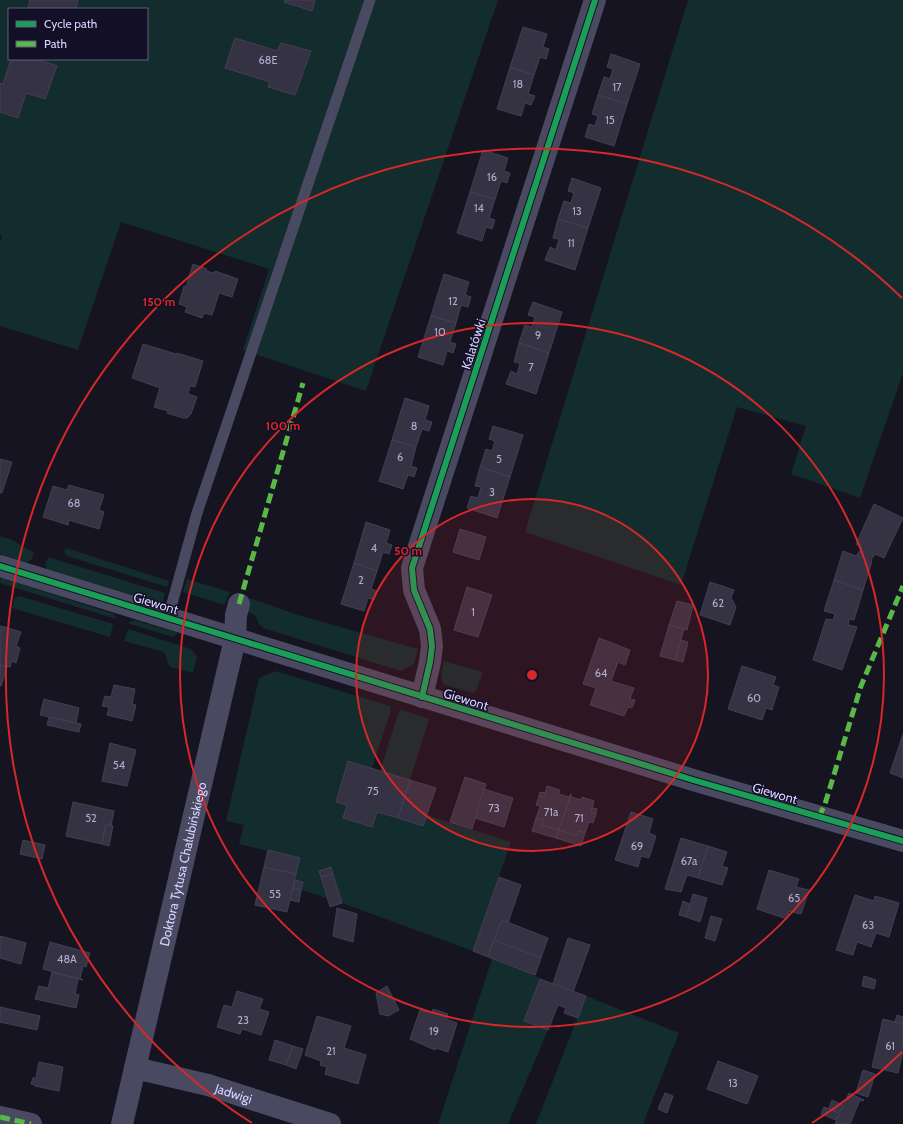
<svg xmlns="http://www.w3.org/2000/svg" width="903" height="1124" viewBox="0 0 903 1124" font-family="Cabin,sans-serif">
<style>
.green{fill:#132c2d;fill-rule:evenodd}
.building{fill:#343243;stroke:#433f54}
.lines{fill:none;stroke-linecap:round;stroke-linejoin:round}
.lane{stroke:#4a4962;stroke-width:11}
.street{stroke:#4a4962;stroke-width:22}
.quiet{stroke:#58b947;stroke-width:5;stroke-dasharray:10 5;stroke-linecap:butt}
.cycleway-casing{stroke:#130f26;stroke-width:8}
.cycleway{stroke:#1a9f57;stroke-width:6}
.ring{fill:none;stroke:#d62828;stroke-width:2}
.labels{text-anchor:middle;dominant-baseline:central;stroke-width:3;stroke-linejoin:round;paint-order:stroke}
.number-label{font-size:11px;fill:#b0acd0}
.street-label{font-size:13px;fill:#d9d4ff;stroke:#130f26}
.centre{fill:#d62828;stroke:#130f26;stroke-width:2}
.ring-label{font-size:12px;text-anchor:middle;font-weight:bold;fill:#d62828;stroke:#130f26;stroke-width:3;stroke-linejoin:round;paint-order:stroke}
</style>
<rect width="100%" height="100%" fill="#161421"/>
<g class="green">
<path d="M0,0h498l-132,391 -123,-41 26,-81 -148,-47 -43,128 -78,-24v-84l2,-6 -2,-1zM9,9h138v50h-138z"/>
<polygon points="688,0 903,0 903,373 860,498 791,474 806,426 737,407 681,585 525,532"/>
<polygon points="0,536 12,540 34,553 31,560 26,563 0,554"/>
<polygon points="66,548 166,580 169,581 167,587 67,556 64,552"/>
<polygon points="48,557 165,593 163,601 158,603 47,569 45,565"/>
<polygon points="1,578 114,614 116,619 0,583"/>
<polygon points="187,579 230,592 224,605 183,592"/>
<polygon points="19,596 113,624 110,637 12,608 15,598"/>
<polygon points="250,598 298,615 418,649 414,664 401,671 263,628 259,624 255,615 247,612 247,605"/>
<polygon points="134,620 178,633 173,637 130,624 129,622"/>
<polygon points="128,629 191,649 197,657 193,673 170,667 164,652 124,641"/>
<polygon points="444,661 483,672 476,691 473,693 443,684 441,674"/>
<polygon points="275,671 390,706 391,710 372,768 348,761 336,802 347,805 343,818 372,827 377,812 423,826 427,815 511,842 473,951 342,903 331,867 319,871 327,898 301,890 303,882 295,880 300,858 239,844 244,825 226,821 259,678"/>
<polygon points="403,710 429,719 410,780 380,771 399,711"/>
<polygon points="492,959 535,975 540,979 524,1021 548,1030 508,1124 438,1124"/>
<polygon points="586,996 679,1033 643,1124 536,1124"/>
</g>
<g class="building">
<polygon points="30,0 78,0 76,9 34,9 28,7"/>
<polygon points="285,0 315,0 312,11 284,2"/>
<polygon points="523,27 547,34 543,47 549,49 546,59 540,57 534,75 510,67"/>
<polygon points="235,38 277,51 281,43 311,51 295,95 268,87 270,82 225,68"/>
<polygon points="611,54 640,64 627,104 598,95 604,77 610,79 613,69 607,67"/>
<polygon points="11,59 37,59 57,66 45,99 26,93 18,118 0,112 0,83 3,84"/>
<polygon points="510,67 534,75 528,94 535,96 531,105 525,103 521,116 497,109"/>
<polygon points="598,95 627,104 614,146 585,137 589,124 595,126 598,116 592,114"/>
<polygon points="483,150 508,158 504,171 510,173 507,183 501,181 495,199 470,192"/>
<polygon points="572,178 601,188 588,228 558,219 564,201 571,203 574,193 568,191"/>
<polygon points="470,192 495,199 489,218 495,220 492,229 486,227 482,241 457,233"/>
<polygon points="558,219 588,228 575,270 545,260 550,247 556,250 559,239 553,238"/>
<polygon points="193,264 207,269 206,271 214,273 215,271 238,279 232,297 219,293 212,315 204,313 202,318 185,312 187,307 179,304 184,286 186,287"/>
<polygon points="444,274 469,282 465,295 471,297 468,307 461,305 456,323 431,316"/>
<polygon points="533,302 562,312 549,353 519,343 525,325 532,327 535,317 528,315"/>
<polygon points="431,316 456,323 450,342 456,344 453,353 447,351 443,365 418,357"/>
<polygon points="519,343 549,353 536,394 506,384 511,371 517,374 520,363 514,362"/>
<polygon points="143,344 176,354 177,353 203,361 195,387 190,386 188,394 197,397 191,414 187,418 183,418 167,413 168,411 154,407 160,388 132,378"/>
<polygon points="405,398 429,406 425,420 432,422 429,431 422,429 416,447 392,440"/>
<polygon points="493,426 523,435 510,477 480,467 486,449 492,451 495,441 489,439"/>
<polygon points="392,440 416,447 411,466 417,468 414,477 408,475 403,489 379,481"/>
<polygon points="0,459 12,462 2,493 0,493"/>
<polygon points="480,467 510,477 497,518 467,508 471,496 478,498 481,487 475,486"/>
<polygon points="69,485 104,495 99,510 104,512 99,529 69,520 68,525 43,517 53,486 67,490"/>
<polygon points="874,504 903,518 884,558 875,554 870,561 872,561 863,590 834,580 843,551 856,556 862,548 856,544"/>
<polygon points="366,522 390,530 386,543 392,545 389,554 383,552 377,571 354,563"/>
<polygon points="460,529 486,537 479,560 453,552"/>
<polygon points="354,563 377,571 371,589 377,591 374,600 368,598 364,611 341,604"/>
<polygon points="834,580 863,590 854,620 849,619 848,625 857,627 842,670 813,660 826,619 833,620 835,614 824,611"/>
<polygon points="710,582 734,590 731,598 736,607 730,625 700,615"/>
<polygon points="467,587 492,595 478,637 454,630"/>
<polygon points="677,601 693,605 687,630 669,625"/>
<polygon points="669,625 684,629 675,660 660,656"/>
<polygon points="0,626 5,627 3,631 0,630"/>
<polygon points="5,627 21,632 16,646 20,648 16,663 12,661 10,667 0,665 0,630 3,631"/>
<polygon points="599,638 630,650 625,665 618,662 611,681 634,688 630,699 635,700 632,708 628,707 624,716 590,705 596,688 583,684"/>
<polygon points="681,640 688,642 683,662 675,660"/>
<polygon points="0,665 7,667 1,686 0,686"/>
<polygon points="742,666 776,677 773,685 779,687 772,710 766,708 762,720 728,709"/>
<polygon points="114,685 135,689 132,704 136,705 132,721 107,715 109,707 102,706 105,696 111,697"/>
<polygon points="44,699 79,708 76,723 40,715"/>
<polygon points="49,717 81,724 79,732 47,725"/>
<polygon points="903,734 903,778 890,773"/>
<polygon points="110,743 136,750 127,786 102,781"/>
<polygon points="348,761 410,780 398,818 377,812 372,827 343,818 347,805 336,802"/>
<polygon points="465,777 486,784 472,829 450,822"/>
<polygon points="410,780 436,788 423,826 398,818"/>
<polygon points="547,786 560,790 559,794 569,797 571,794 559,830 542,825 543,820 536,818 540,806 536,805 539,796 544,797"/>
<polygon points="484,789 513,798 504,827 475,818"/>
<polygon points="540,792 545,793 544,797 539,796"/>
<polygon points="571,794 571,797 581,800 582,797 594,801 591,812 596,814 593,823 589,822 585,833 578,831 577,836 559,830"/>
<polygon points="73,802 114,811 111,826 106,824 102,844 66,836"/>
<polygon points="593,808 597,809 596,814 591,812"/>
<polygon points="631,812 653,819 649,833 656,836 649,858 641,856 638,867 615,860"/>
<polygon points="536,818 543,820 542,825 559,830 556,838 532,831"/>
<polygon points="106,824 113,826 109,846 102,844"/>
<polygon points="559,830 577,836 578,831 585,833 581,846 556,838"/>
<polygon points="681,838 708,846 698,878 687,875 681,892 665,889"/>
<polygon points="23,840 45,845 42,859 20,854"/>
<polygon points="708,846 727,852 722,866 728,868 722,885 698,878"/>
<polygon points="268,850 300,858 296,874 264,867"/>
<polygon points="264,867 296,874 287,912 255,905"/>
<polygon points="331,867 333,874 321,877 319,871"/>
<polygon points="769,870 799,879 796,887 809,890 801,914 789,911 787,919 757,909"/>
<polygon points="333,874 342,903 330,907 321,877"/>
<polygon points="499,877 521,885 508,923 502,920 488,957 473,951"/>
<polygon points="295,880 303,882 301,890 293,888"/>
<polygon points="293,888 301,890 299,902 290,900"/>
<polygon points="693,894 707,898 700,922 686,917"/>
<polygon points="855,895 874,901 875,896 899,903 889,937 876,933 871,947 857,942 853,955 836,950"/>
<polygon points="683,901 690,904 686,917 679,915"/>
<polygon points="337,908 357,914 353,942 333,936"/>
<polygon points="711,916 722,919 715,941 705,938"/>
<polygon points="502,920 548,938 541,958 494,940"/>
<polygon points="0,936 26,943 21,964 0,958"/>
<polygon points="568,938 590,945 573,992 553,984"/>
<polygon points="494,940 541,958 535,975 488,957"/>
<polygon points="50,942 90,953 86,967 83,966 80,978 83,980 43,969"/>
<polygon points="52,972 78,979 75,994 79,995 76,1008 35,999 39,986 48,988"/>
<polygon points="864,976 876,980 874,989 862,986"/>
<polygon points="540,979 586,996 578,1018 564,1013 566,1008 558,1005 548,1030 524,1021"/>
<polygon points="387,986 399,1010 388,1016 380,1014 376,993"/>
<polygon points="237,991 263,999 259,1009 269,1012 261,1035 242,1029 240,1034 217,1027 224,1005 232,1007"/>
<polygon points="0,1007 40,1016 37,1030 0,1022"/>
<polygon points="433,1009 448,1014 446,1019 457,1023 448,1052 436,1048 435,1050 410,1039 420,1010 432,1014"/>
<polygon points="897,1015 903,1017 903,1024 895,1022"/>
<polygon points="317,1016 351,1026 344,1048 366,1055 358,1084 325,1074 327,1067 320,1065 321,1061 305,1055"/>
<polygon points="883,1019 903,1024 903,1051 898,1073 872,1067"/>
<polygon points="275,1040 293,1046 286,1065 269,1060"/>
<polygon points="293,1046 303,1049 296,1069 286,1065"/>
<polygon points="718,1061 758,1076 747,1104 707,1089"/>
<polygon points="39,1062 63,1067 59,1091 35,1086 35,1085 31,1084 33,1078 36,1078"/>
<polygon points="863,1070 875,1074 868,1097 856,1093"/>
<polygon points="665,1093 673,1096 667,1113 658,1109"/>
<polygon points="849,1093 864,1100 863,1101 860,1100 850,1124 835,1124"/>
<polygon points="832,1100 843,1105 839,1113 829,1108"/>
<polygon points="824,1107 839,1113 836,1120 821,1114"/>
</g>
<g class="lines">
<polyline class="lane" points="168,618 197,513 370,0"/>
<g class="street">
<polyline points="0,566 693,780 903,841"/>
<polyline points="422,697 430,662 432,646 430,629 414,590 412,568 595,0"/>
<path id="s1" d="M135,1068l73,17 122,39"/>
<polyline points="0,1117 31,1124"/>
<path id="s2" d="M122,1124l113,-485 1,-24 3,-11"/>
</g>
<g class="quiet">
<polyline points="239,604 303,383"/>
<polyline points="819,817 825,804 861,686 903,586"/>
<polyline points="0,1117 31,1124"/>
</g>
<g class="cycleway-casing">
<g id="cycleway">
<polyline points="0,566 693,780 903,841"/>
<polyline points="422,697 430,662 432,646 430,629 414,590 412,568 595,0"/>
</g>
</g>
<use href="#cycleway" class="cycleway"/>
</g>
<circle cx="532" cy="675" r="176" fill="#d62828" fill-opacity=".12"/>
<g class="ring">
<circle cx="532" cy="675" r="176"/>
<circle cx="532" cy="675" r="352"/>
<path d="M902 1052A528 528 0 0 1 812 1123M252 1123A528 528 0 1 1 902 298"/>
</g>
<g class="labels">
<g class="number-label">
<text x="268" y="60">68E</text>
<text x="518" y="84">18</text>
<text x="617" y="87">17</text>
<text x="610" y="120">15</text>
<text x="492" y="177">16</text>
<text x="479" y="208">14</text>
<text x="577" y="211">13</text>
<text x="571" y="243">11</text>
<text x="453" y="301">12</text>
<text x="440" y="332">10</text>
<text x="538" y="335">9</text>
<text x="531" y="367">7</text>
<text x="414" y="426">8</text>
<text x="400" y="457">6</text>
<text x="499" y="459">5</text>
<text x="492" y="492">3</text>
<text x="74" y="503">68</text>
<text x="374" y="548">4</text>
<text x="361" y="580">2</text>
<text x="718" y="603">62</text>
<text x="473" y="612">1</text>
<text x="601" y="673">64</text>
<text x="754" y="698">60</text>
<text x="119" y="765">54</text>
<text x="373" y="791">75</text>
<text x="494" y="808">73</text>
<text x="551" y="812">71a</text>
<text x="91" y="818">52</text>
<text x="579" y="818">71</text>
<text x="637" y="846">69</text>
<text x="689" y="861">67a</text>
<text x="275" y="894">55</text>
<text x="794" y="898">65</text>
<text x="868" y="925">63</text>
<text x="67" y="959">48A</text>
<text x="243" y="1020">23</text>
<text x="434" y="1031">19</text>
<text x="890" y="1046">61</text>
<text x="331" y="1051">21</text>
<text x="733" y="1083">13</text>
</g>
<g class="street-label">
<text transform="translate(473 344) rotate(-72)">Kalatówki</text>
<text transform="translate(156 603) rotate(17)">Giewont</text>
<text transform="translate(466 699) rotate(17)">Giewont</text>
<text transform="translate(775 793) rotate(16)">Giewont</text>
<text stroke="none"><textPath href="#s2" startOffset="267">Doktora Tytusa Chałubińskiego</textPath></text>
<text stroke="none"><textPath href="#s1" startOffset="102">Jadwigi</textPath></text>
</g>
</g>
<circle cx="532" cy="675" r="6" class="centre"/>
<g class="ring-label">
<text x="159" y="306">150 m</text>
<text x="283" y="430">100 m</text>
<text x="408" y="555">50 m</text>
</g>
<rect x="8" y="8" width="140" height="52" fill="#130f26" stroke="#625e7d"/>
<rect x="16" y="21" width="20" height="6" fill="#1a9f57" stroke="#625e7d"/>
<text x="44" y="28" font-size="12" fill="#d9d4ff">Cycle path</text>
<rect x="16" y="41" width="20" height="6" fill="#58b947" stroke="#625e7d"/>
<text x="44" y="48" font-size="12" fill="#d9d4ff">Path</text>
</svg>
